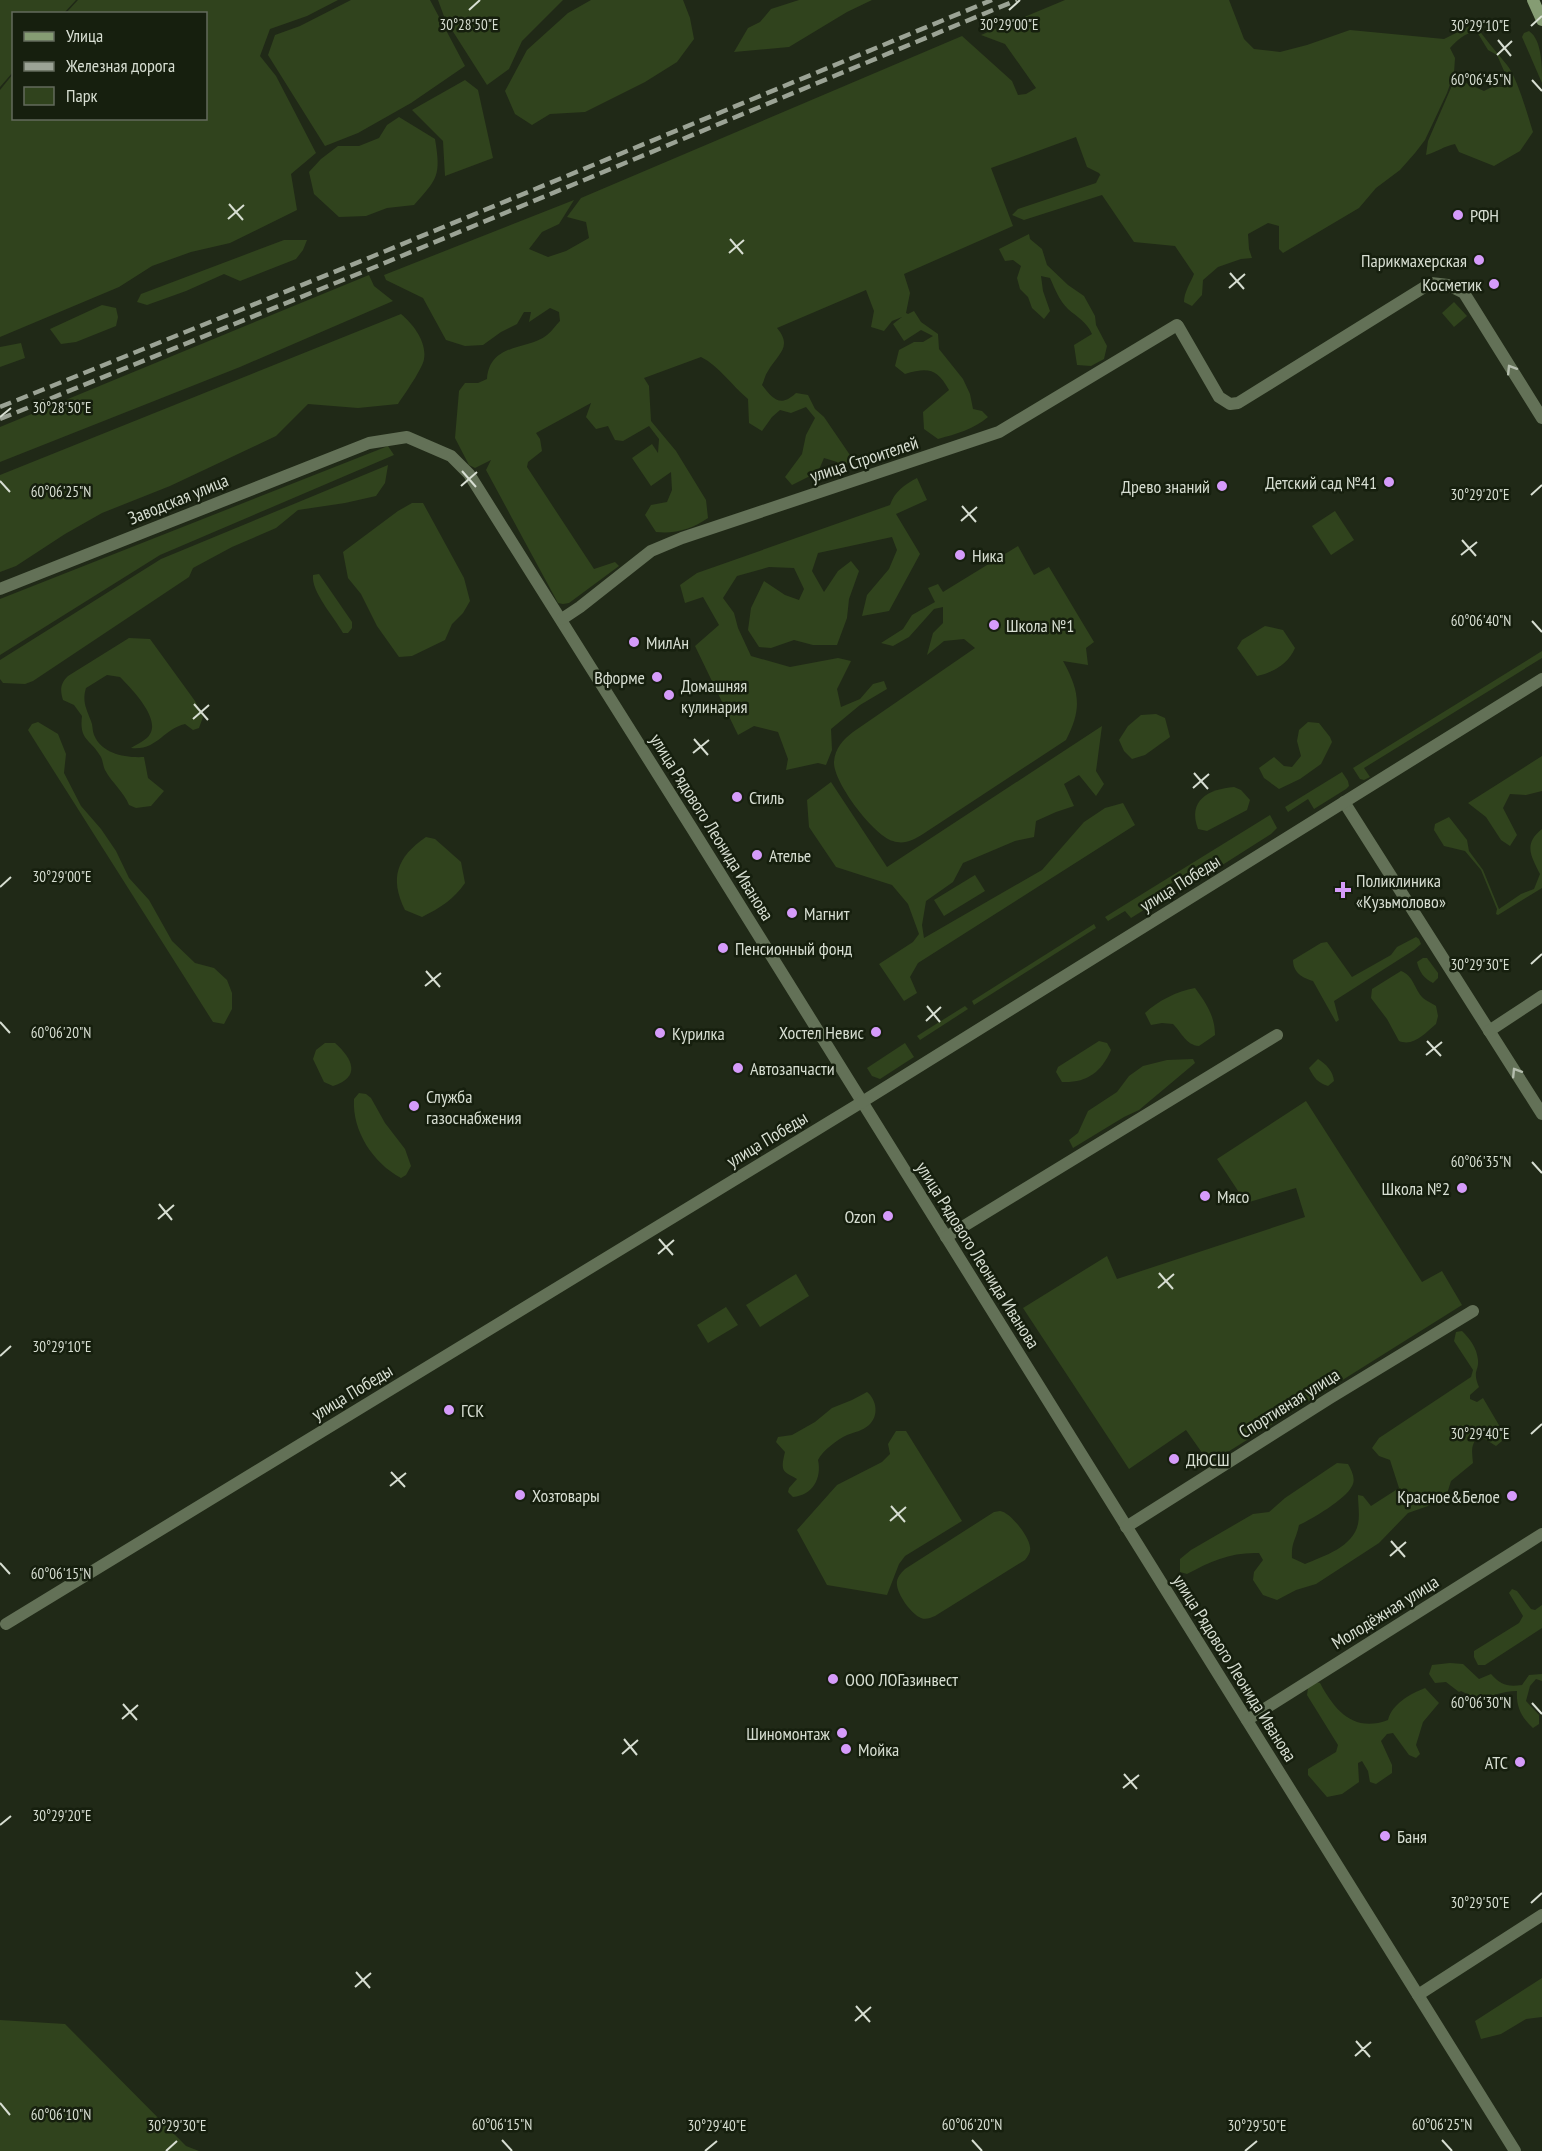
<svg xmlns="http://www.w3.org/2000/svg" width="1542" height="2151" viewBox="0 0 1542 2151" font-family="'PT Sans Narrow',sans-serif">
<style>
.green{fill:#30431d}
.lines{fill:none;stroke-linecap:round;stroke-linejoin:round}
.minor{stroke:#637157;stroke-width:12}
.secondary{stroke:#859c73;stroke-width:12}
.rail{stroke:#9ba395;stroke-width:4.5;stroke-dasharray:12 6;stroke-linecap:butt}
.oneway{stroke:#b4bdad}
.ticks{fill:none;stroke:#d7ded2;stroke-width:2}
.poi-dot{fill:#d59bfa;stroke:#161f0e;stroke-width:2}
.labels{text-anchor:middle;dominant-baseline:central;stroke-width:5;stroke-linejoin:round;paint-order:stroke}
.poi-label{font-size:18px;fill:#d7ded2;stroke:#161f0e;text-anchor:start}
.street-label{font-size:18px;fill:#d7ded2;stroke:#161f0e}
.ticks-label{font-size:15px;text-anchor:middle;fill:#d7ded2;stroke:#161f0e;stroke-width:5;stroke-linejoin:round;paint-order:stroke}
</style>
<rect width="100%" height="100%" fill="#202917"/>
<g class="green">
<polygon points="0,0 76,0 64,13 14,14 13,72 0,87"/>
<polygon points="78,0 338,0 307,16 270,29 260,56 276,76 316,153 291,174 297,210 230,243 191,252 152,266 119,287 0,337 0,90 13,74 14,118 206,118 206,14 66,13"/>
<polygon points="351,0 430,0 465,66 411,103 358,133 325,146 268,55 275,35 300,26"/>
<polygon points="438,0 563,0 522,41 509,69 487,85 445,19"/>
<polygon points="591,0 683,0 690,18 694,39 677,62 645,82 585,112 550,114 532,125 515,114 505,91 527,50 568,13"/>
<polygon points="799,0 872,0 847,12 789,47 734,52 748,28 760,22 771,9"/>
<path d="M1065,0h164l15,39 10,10 26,3 27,-7 43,-15 94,9 30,-15c11,14 22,28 33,41 10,12 21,51 26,67l-13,19 -26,15 -35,-14 -4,-8c-11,2 -18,8 -29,11l2,-14 29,-67 9,9 18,8 8,-4h13l3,-7 -11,-25 -9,-5 -11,-18c-10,-1 -21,9 -27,16l5,10 -1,15 -7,20 -22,47 -10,13 -15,17 -24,18 -17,20 -76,45 -4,-4v-23l-11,-3 -20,11 1,15 3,9 -11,1 -23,8 -15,13 -1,15 -10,11 -8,-4c0,-10 6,-18 10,-28l-19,-28 -41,-4 -32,-47 -78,25 -12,-5 6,-6 78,-26 4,-8 1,1 -2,-3 -12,-6 -11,-30 -85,31 22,58 -109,48 6,19 -4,20 2,1 6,-3 7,11 17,12 1,15 24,30 7,15 3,15 9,2 6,6c-14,12 -32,17 -50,22l-14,-10 -1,-17 26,-22c-12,-21 -20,-23 -44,-16l-10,-8 4,-16 15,-8h9l10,-6 -12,-6 -17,11 -11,-17 9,-7 -10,4 -8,10 -13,-4 3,-16 -8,-21 -89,38c16,19 1,26 -9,43 -3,4 -4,10 -6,14 11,14 18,23 34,8l12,2 7,14 9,8 28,41 -9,12 -6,-8 -13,-4 -6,14 -26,13 -7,-8 17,-23 4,-19 9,-17 -9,-11 -15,6 -11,-3 -8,7 -10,14 -13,-8 -1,-24c-16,-13 -29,-33 -47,-42l-57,21 5,8 2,35 25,30 30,49 2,18c-16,11 -32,16 -52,14l-11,-17 6,-10 16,-3 5,-12 -1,-18 -20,14 -19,-28 20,-14 6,9 1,-14 -10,-13 -26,15 -8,-1 -7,-14 -12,3 -10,-12 5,-14 -55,30 4,6 2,12 -14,11 -1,5 67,102 21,-7 4,4 -50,37 -6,1 -5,-1 -72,-133 5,-10 -16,8 -6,-3 -14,-27 4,-47 6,-8h13l9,-4c3,-37 40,-28 60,-44 5,-4 9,-10 13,-14l-1,-9 -9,-4 -21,14 2,-10h-7l-7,12 -16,8 -18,13 -18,1 -19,-6 -23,-42 -37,-18 -2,-5 190,-75 -15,24 -17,8 -13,17 19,8 18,-6 23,-13 -3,-16 -19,-5 14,-19 381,-162 50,45 6,14 8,-1 10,-6 -31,-44 -24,-9z"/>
<path d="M1529,31c13,9 13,35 13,52l-20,-46 2,-4z"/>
<polygon points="465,80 478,90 493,158 445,176 443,141 412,110"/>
<path d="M399,117l36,22c6,37 3,39 -21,66l-27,3 -21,8 -27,1 -25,-23 -5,-22 12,-13 17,-13h21l20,-8 8,-13z"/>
<path d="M1029,234l1,5 12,10 5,16 21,20 16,11 11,20 1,9 11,21 -3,13 -13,7 -14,-1 -3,-20 18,-11c-5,-12 -15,-17 -24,-25 -9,-9 -13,-20 -18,-31l-9,-2 2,15 7,20 -6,8 -12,-11 -4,-11 -8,-8 -3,-11 4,-12 -8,-6 -8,1 -6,-12z"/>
<polygon points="284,240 307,240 303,250 296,259 240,281 224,274 186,291 147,305 137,302 141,294"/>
<polygon points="369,275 374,286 393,301 240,367 0,462 0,427"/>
<polygon points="1454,302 1467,316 1454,327 1442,313"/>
<polygon points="102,305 116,308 118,317 116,326 76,342 61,344 50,329"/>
<path d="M401,314c12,10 26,28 23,45 -1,9 -20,36 -26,45l-40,4 -50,-4 -32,32 -106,50 -68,27 -37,21 -49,32 -16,6v-97z"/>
<polygon points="21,343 25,358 0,367 0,347"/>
<polygon points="388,446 394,455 160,555 0,655 0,599"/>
<polygon points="388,465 385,483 376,496 345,503 298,510 276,528 232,547 193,568 189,577 33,681 25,684 3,683 0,679 0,660 161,559"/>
<path d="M917,478l10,22 -31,14 24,40 -31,57 -27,5 5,-21 22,-26 8,-19 -5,-13 -74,16 -6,18 12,21 14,-21 13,-10 8,10 -10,28 -2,19 -10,27h-24l-19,-5 -23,8 -12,-1 -11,-17 3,-22 13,-27 21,14 14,5 5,-11 -10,-21 -25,-1 -32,9 -14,22 11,15 4,15 13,28 39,11 48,-9 13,3 -14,28 4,18 19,-8 13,-15 11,-3 3,8 -27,16 -29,24 1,21 -6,15 -8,-2 -32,7 2,-11 -10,-27 -24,-6 -16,9 -43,-89 24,-21 -16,-28 -18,6 -5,-18 17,-12 193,-68c5,-14 14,-20 27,-27z"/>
<polygon points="412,503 423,503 464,578 470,601 463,613 452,624 445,640 412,656 399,657 377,626 361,594 348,578 343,552 398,511"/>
<polygon points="1335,511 1354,540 1331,555 1312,526"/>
<path d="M1018,546l16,29 15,-8 45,75 -8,6 2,17 -25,-4c17,31 19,48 3,79l-143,94c-10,6 -19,11 -30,7 -19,-5 -60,-59 -59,-79 1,-14 9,-22 19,-30l122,-84 -11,-9 -20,2 -17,14 6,-22 10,-10v-16l-9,2 -25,28 -16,9 -12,-3 22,-14 9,-14 23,-13 -7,-14 10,-4 5,8z"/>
<path d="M319,574l33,48v6l-4,5h-5c-8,-15 -32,-41 -30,-58z"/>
<path d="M1265,626l18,4 12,18c-7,16 -21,24 -38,28l-20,-28 5,-8z"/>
<path d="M129,638l21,1 45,62 8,16 -4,11 -6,2 -8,-6c-22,5 -28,27 -54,24 6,-4 16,-8 19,-14 10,-16 -18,-45 -30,-57l-13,-2 -21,13c-4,13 0,20 5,33 2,4 1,9 3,14 8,19 31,23 50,22l4,21 16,13 -13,15 -15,2 -7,-3c-5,-13 -17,-22 -24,-35 -2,-4 -2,-9 -4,-13 -11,-19 -22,-16 -19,-41l-8,-11 -11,-5c-3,-10 -3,-16 5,-24z"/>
<polygon points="1542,651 1542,658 1364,768 1370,777 1364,780 1360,779 1353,768"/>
<polygon points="1156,714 1165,718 1170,737 1145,755 1132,759 1124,751 1119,740 1128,726 1141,715"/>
<polygon points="38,722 58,734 66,754 64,773 81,806 101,829 116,851 129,878 149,900 172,941 195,963 214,968 227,980 232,993 232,1009 224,1024 213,1022 38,746 28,730 32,724"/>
<polygon points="1308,722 1319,723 1330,737 1332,742 1321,764 1300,779 1279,789 1264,778 1259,768 1274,757 1284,766 1292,767 1301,756 1297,741 1299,730"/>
<polygon points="1102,726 1096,771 1104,784 1096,796 1079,775 1064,784 1074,806 1056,812 1036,821 1034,837 1015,841 963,863 953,882 926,901 922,925 924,938 1042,870 1084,822 1105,808 1123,803 1135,825 918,963 910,977 917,993 904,1001 879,964 913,942 919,934 908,904 892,885 836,867 809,827 807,800 831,782 887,867"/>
<polygon points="1542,756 1542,791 1526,795 1510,794 1503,808 1517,835 1510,846 1501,840 1486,817 1468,803"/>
<polygon points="1342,772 1348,781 1349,786 1346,789 1314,809 1308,799 1288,812 1285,807"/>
<path d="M1234,787l7,3 9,10 -3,10 -40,21 -9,-2c-11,-29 11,-40 36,-42z"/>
<polygon points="1270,815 1277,828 1271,834 1216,869 1209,859 1159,891 1163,898 1131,918 1125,911 1108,921 1105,917"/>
<path d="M1449,817l18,23 2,11 14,19 16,39 22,-15 13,-5 6,-15c-9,-18 -17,-30 2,-45v59l-44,27 -2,-1 1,-5 -16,-39 -16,-19 -21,-5 -10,-16 1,-6z"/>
<path d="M426,837l9,2 26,23 4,21c-11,16 -25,25 -43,34l-17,-7c-16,-32 -8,-53 21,-73z"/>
<polygon points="975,875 985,891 944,916 934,900"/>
<polygon points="1094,924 1096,928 974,1005 972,1001"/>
<path d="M1416,937l3,2 2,5 -7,6 -80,51 5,19 -3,2 -23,-41c-10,-3 -20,-8 -20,-21l28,-17 6,-1 25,35 39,-22 6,-8z"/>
<path d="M1423,958h4l11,15v5l-5,5c-9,-4 -14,-12 -16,-21z"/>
<path d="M1401,971c13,5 13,18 22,27 3,3 9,5 13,8l2,10 -2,8c-11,9 -22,23 -37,17l-12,-22 -16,-21 1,-9z"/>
<path d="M1195,988c11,15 20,28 20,47l-16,11c-13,-1 -17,-13 -26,-22l-11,-1 -11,2 -6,-12c13,-12 32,-22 50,-25z"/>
<polygon points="965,1006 968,1009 920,1040 917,1036"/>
<path d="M1099,1041l8,2 4,7c-10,23 -25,33 -49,32l-6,-10 2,-5z"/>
<path d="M325,1043h10c18,16 26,34 -2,43l-9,-4 -11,-23 3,-9z"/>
<polygon points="905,1043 914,1057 880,1079 872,1076 867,1068"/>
<polygon points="1193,1059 1195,1063 1139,1110 1124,1117 1073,1148 1069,1140 1078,1133 1088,1111 1117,1092 1129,1076 1143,1066 1167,1060"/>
<path d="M1318,1059c8,5 15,12 16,22l-6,5c-10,-3 -14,-8 -19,-18z"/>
<path d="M359,1093l7,1 5,4 14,25 20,26 6,17 -5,9 -5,3c-28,-15 -49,-47 -47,-79z"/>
<polygon points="1306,1101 1422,1282 1442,1271 1462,1305 1207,1465 1205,1457 1186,1430 1129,1469 1023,1308 1107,1256 1117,1279 1305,1217 1296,1188 1246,1203 1217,1159"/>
<polygon points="796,1274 809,1296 760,1327 746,1305"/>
<polygon points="726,1307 738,1325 708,1343 697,1325"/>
<path d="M1462,1331c8,8 15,17 16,29 1,12 -6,10 1,27l-9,8v4l7,3 6,-4 20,34 -1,9 -6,5 -16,-10c-10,7 -8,16 -7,27l-22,18 -6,19 -37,13 -29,30 -63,41 -20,6 -19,10 -14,-5 -10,-15 1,-8 9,-12 -4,-7c-28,-1 -48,8 -72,21l-7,-2v-13l11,-9 62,-36 16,-2 16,-14 52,-35 11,1c4,7 8,15 4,22 -6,13 -40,33 -53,39 -3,15 -8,17 -7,33l13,6c19,-8 48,-17 53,-40 2,-9 0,-20 0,-29l5,1 8,10 28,-18 -9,-28 -11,-4 -7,-8 7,-10 92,-61 2,-7 -19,-29 2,-9z"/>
<path d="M867,1392c10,8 12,24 2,33 -7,6 -14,7 -22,10 -10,5 -24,15 -29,25 4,18 -5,35 -25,37l-5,-5 1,-4 8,-9c-14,-8 -17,-7 -12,-27l-9,-10 2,-5 14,-2 23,-13 17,-14 20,-8z"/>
<polygon points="896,1431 906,1431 962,1521 905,1556 899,1564 887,1595 827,1585 797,1530 837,1485 882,1462 890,1454 888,1444"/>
<path d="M1000,1511c10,1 29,25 30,36 1,5 -2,9 -5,13l-90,56c-5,2 -9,4 -14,2 -10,-4 -26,-26 -24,-37 1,-5 5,-9 8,-12l89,-57z"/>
<polygon points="1512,1589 1517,1591 1531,1609 1535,1610 1542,1605 1542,1628 1485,1665 1478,1665 1474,1657 1474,1651 1519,1623 1523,1616 1509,1593"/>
<path d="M1450,1663l13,1 16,15 12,-5c10,11 16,13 31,11l7,-10 13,-1v7l-6,-2 -6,7 -4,15 13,14v9l-6,4c-12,-11 -17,-22 -16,-37 -24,0 -31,14 -56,0l-2,1 -13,-10 -11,1 -6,-9 3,-9z"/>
<path d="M1316,1682l4,1c15,28 34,50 68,37 4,-16 22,-26 37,-32l14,15 -16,19 -7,23 4,9 -4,4 -7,-3 -16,-22 -6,1 -6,7 11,24v8l-16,11 -6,-2 -2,-11 -6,-10 -4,2 1,19 -17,12 -15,3 -19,-22v-6l28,-17 2,-7 -31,-50 1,-7z"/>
<polygon points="1542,1978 1542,2017 1526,2019 1501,2034 1481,2039 1475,2021"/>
<polygon points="0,2020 65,2024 186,2146 199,2151 0,2151"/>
</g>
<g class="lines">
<g class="minor">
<polyline points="1178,326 1219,397 1230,404 1238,403 1431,283 1448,285 1464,293 1542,418"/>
<polyline points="0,589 369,443 407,437 451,456 469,474 693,830 1515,2151"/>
<polyline points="562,619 580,607 651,551 682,538 999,432 1177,325"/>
<polyline points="1344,802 1542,1114"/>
<polyline points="1489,1031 1542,996"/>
<polyline points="946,1237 1277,1035"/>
<polyline points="1126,1527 1330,1398 1473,1311"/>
<polyline points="6,1624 862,1102 1542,679"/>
<polyline points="1247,1720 1542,1534"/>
<polyline points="1418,1995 1542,1915"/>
</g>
<polyline class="secondary" points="1533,0 1542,20"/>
<g class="rail">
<polyline points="0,407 371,257 992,0"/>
<polyline points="0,419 375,267 1017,0"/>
</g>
</g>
<defs><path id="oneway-chevron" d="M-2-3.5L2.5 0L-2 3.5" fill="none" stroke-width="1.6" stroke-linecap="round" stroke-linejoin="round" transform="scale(1.5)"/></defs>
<g class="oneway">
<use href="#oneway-chevron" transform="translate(1511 369) rotate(-122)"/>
<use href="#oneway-chevron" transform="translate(1516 1072) rotate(-122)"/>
</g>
<path class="ticks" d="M469,10l11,-10M1009,10l11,-10M1531,26l11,-10M1498,40l13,16M1497,55l15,-14M1532,80l10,11M229,204l14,16M228,219l16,-14M730,239l13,15M729,253l15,-13M1230,273l14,16M1229,288l16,-14M0,417l11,-9M462,471l14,16M0,481l10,11M461,486l16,-14M1531,495l11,-10M962,506l14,16M961,521l16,-14M1462,540l14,16M1461,555l16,-13M1532,621l10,11M194,704l14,16M193,719l16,-14M694,739l14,16M693,753l16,-13M1194,773l14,16M1193,788l16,-14M0,887l11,-10M1531,964l11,-10M426,971l14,16M425,986l16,-13M927,1006l13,16M926,1021l15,-14M0,1022l10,11M1427,1041l14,15M1426,1055l16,-13M1532,1162l10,11M159,1204l13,16M158,1219l16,-14M659,1239l14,16M658,1254l16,-14M1159,1273l14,16M1158,1288l16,-14M0,1356l11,-10M1531,1434l11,-10M391,1472l14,15M390,1486l16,-13M891,1506l14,16M890,1521l16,-14M1391,1541l14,16M1390,1556l16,-14M0,1563l10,11M1532,1703l10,11M123,1704l14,16M122,1719l16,-14M624,1739l13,16M622,1754l16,-14M1124,1774l13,15M1123,1788l16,-13M0,1825l11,-9M1531,1903l11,-10M356,1972l14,16M355,1987l16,-14M856,2006l14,16M855,2021l16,-14M1356,2041l14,16M1355,2056l16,-14M0,2103l10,12M502,2140l10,11M972,2140l10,11M1442,2140l10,11M166,2151l11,-10M705,2151l12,-10M1245,2151l12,-10"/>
<g class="poi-dot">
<circle cx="1458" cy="215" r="6"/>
<circle cx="1479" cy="260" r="6"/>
<circle cx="1494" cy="284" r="6"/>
<circle cx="1389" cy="482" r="6"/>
<circle cx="1222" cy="486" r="6"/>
<circle cx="960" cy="555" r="6"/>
<circle cx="994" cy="625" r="6"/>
<circle cx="634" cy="642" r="6"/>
<circle cx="657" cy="677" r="6"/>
<circle cx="669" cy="695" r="6"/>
<circle cx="737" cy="797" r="6"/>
<circle cx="757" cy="855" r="6"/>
<path d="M1340 881h6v6h6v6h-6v6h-6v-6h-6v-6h6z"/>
<circle cx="792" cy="913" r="6"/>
<circle cx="723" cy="948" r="6"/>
<circle cx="876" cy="1032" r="6"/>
<circle cx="660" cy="1033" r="6"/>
<circle cx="738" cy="1068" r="6"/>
<circle cx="414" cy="1106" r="6"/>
<circle cx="1462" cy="1188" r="6"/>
<circle cx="1205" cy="1196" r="6"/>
<circle cx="888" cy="1216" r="6"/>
<circle cx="449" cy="1410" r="6"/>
<circle cx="1174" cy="1459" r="6"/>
<circle cx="520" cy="1495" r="6"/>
<circle cx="1512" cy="1496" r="6"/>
<circle cx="833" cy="1679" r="6"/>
<circle cx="842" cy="1733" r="6"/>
<circle cx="846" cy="1749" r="6"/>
<circle cx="1520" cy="1762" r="6"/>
<circle cx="1385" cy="1836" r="6"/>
</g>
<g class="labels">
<g class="poi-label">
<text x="1470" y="215">РФН</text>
<text x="1467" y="260" text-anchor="end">Парикмахерская</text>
<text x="1482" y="284" text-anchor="end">Косметик</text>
<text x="1377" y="482" text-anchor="end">Детский сад №41</text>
<text x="1210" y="486" text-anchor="end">Древо знаний</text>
<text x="972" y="555">Ника</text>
<text x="1006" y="625">Школа №1</text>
<text x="646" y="642">МилАн</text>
<text x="645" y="677" text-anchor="end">Вформе</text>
<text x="681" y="685">Домашняя<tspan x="681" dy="21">кулинария</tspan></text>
<text x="749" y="797">Стиль</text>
<text x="769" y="855">Ателье</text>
<text x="1356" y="880">Поликлиника<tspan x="1356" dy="21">«Кузьмолово»</tspan></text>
<text x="804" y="913">Магнит</text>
<text x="735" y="948">Пенсионный фонд</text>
<text x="864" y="1032" text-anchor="end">Хостел Невис</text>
<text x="672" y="1033">Курилка</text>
<text x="750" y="1068">Автозапчасти</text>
<text x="426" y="1096">Служба<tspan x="426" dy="21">газоснабжения</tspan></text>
<text x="1450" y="1188" text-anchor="end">Школа №2</text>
<text x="1217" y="1196">Мясо</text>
<text x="876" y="1216" text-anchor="end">Ozon</text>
<text x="461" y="1410">ГСК</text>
<text x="1186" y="1459">ДЮСШ</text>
<text x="532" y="1495">Хозтовары</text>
<text x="1500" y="1496" text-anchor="end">Красное&amp;Белое</text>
<text x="845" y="1679">ООО ЛОГазинвест</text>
<text x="830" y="1733" text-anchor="end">Шиномонтаж</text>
<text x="858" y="1749">Мойка</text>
<text x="1508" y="1762" text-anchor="end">АТС</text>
<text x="1397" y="1836">Баня</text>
</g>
<g class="street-label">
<text transform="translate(864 459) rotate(-18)">улица Строителей</text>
<text transform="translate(178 499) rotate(-22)">Заводская улица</text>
<text transform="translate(712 827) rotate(58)">улица Рядового Леонида Иванова</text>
<text transform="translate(1180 883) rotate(-32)">улица Победы</text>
<text transform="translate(767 1139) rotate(-31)">улица Победы</text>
<text transform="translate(978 1255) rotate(58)">улица Рядового Леонида Иванова</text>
<text transform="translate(352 1392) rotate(-31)">улица Победы</text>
<text transform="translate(1289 1403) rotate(-32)">Спортивная улица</text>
<text transform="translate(1385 1612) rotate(-32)">Молодёжная улица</text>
<text transform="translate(1235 1668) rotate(58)">улица Рядового Леонида Иванова</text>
</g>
</g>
<g class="ticks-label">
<text x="469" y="30">30°28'50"E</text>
<text x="1009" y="30">30°29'00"E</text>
<text x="1480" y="31">30°29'10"E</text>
<text x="1481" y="85">60°06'45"N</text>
<text x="62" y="413">30°28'50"E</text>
<text x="61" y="497">60°06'25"N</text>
<text x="1480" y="500">30°29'20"E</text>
<text x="1481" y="626">60°06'40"N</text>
<text x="62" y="882">30°29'00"E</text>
<text x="1480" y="970">30°29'30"E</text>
<text x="61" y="1038">60°06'20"N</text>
<text x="1481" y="1167">60°06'35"N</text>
<text x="62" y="1352">30°29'10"E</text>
<text x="1480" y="1439">30°29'40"E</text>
<text x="61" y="1579">60°06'15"N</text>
<text x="1481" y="1708">60°06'30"N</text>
<text x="62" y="1821">30°29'20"E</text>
<text x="1480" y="1908">30°29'50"E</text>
<text x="61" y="2120">60°06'10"N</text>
<text x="502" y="2130">60°06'15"N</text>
<text x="972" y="2130">60°06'20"N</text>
<text x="1442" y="2130">60°06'25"N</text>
<text x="177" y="2131">30°29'30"E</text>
<text x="717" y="2131">30°29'40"E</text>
<text x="1257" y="2131">30°29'50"E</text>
</g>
<rect x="12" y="12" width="195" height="108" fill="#161f0e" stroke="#636b5c" stroke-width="1.5"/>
<rect x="24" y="32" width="30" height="9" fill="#859c73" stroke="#636b5c" stroke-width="1.5"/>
<text x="66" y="42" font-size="18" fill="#d7ded2">Улица</text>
<rect x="24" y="62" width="30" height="9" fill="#9ba395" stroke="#636b5c" stroke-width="1.5"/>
<text x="66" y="72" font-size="18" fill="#d7ded2">Железная дорога</text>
<rect x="24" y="87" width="30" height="18" fill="#30431d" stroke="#636b5c" stroke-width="1.5"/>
<text x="66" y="102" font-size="18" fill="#d7ded2">Парк</text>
</svg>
